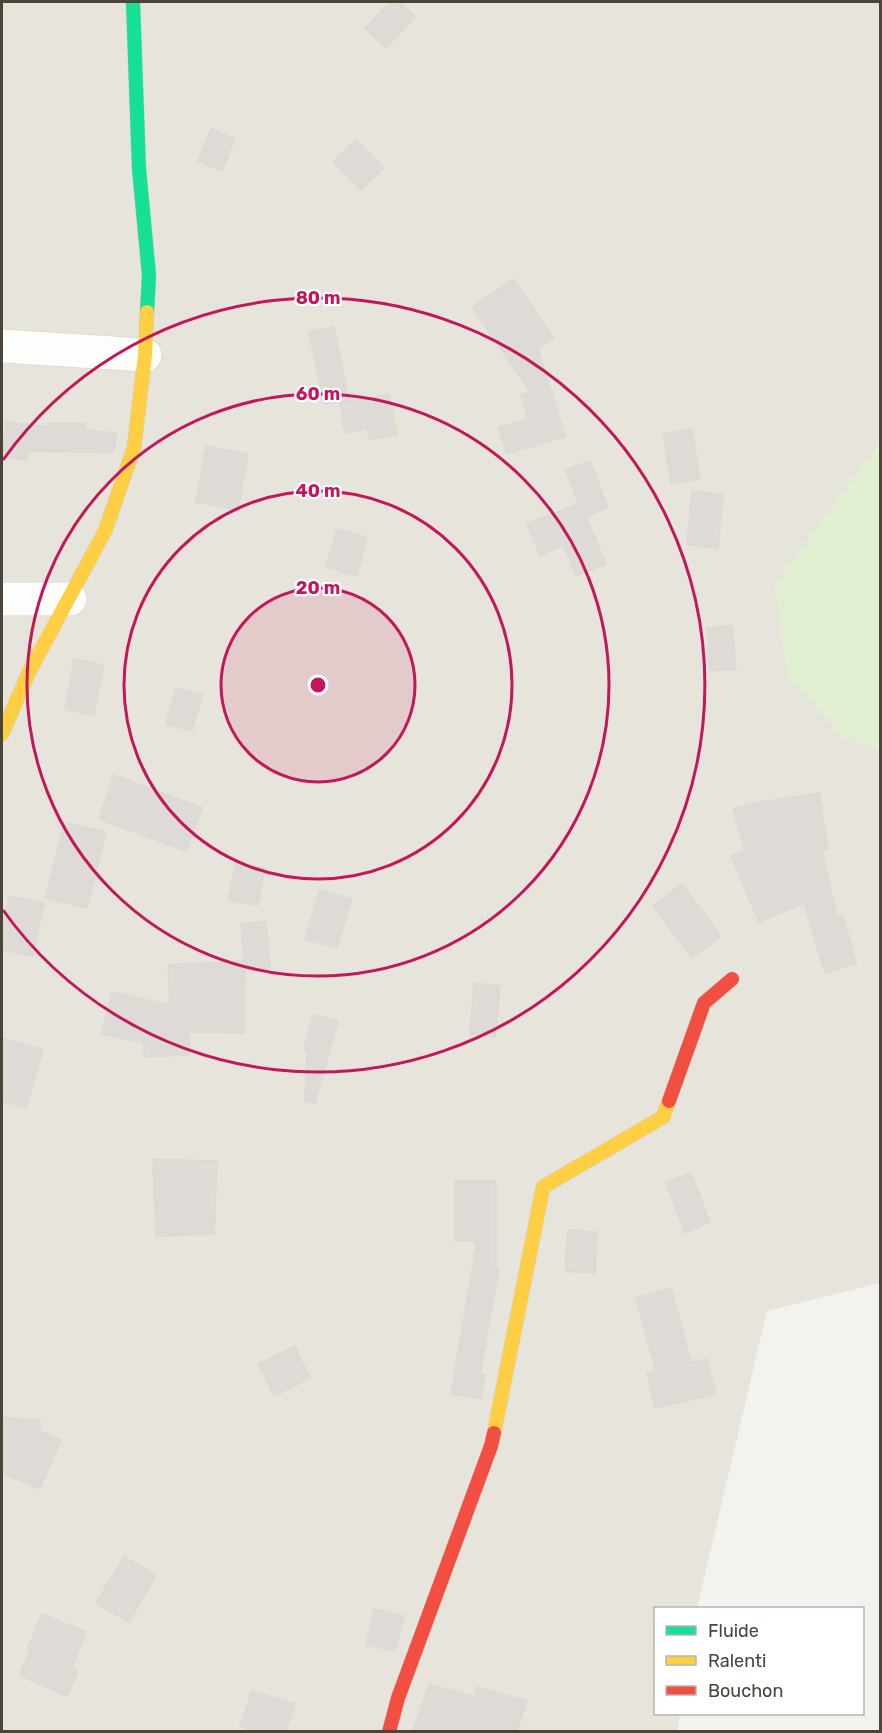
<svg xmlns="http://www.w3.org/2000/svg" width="882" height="1733" viewBox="0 0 882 1733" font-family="Rubik,sans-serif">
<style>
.residential{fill:#e7e4dc}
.green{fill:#e1eecf}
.building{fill:#dedbd6;stroke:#dcd9d4;stroke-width:1.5}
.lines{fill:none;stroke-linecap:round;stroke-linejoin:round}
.street-casing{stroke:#d2d0cb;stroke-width:34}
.fast-casing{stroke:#d3cfc5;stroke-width:15}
.slow-casing{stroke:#d3cfc5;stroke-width:15}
.jam-casing{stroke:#d3cfc5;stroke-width:15}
.street{stroke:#fdfdfc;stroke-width:33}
.fast{stroke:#16e098;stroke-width:14}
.slow{stroke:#ffcf43;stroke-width:14}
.jam{stroke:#f24e42;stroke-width:14}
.ring{fill:none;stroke:#c2185b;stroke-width:3}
.centre{fill:#c2185b;stroke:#fff;stroke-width:3}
.ring-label{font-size:18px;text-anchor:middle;font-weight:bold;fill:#c2185b;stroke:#fff;stroke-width:4.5;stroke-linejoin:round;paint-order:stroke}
</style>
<rect width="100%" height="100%" fill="#f4f2ee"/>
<polygon class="residential" points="2,2 880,2 880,442 775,585 845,739 880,749 880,1283 767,1311 697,1608 656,1608 656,1714 680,1714 677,1731 2,1732"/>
<polygon class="green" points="880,442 880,749 845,739 787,677 775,585"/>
<g class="building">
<polygon points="390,2 399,2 415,17 386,48 365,28"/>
<polygon points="211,129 235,139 222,171 198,161"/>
<polygon points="356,140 384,168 361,190 333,162"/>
<polygon points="513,279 554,338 538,349 565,436 507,454 498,428 528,419 521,395 530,392 472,307"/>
<polygon points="334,327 349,401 389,394 397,435 369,439 367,429 345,433 340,403 349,401 324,404 309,332"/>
<polygon points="6,422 48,427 48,423 85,423 85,430 116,433 115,444 113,452 28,451 27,460 2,457"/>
<polygon points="692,429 700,479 671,483 663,434"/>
<polygon points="206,446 248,454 238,510 196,502"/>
<polygon points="590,461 608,507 586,517 606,564 576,576 564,545 540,555 527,524 578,504 566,470"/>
<polygon points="692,491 723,495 718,548 687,545"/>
<polygon points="337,529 367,537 357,576 326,567"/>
<polygon points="732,626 736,669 710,671 707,628"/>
<polygon points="74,659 104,665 94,715 65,710"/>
<polygon points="176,688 202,695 192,731 166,724"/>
<polygon points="114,775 202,808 186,851 99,819"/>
<polygon points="819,793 828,849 822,850 837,917 843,915 856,963 825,973 804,903 759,922 731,856 745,851 733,809 767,800 767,801"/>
<polygon points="64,823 106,832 87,908 46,898"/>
<polygon points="236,862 265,868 258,905 228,900"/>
<polygon points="682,884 721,936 692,958 653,906"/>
<polygon points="320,890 352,899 337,948 305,939"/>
<polygon points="9,896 44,903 33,956 2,950 2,930"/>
<polygon points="266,921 270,968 245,970 245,966 244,1033 189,1032 189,1055 144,1057 144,1043 102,1034 112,992 170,1005 168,965 244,961 241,924"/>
<polygon points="474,983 500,986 495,1037 470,1034"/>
<polygon points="313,1015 338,1021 315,1103 305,1101 307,1050 304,1049"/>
<polygon points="2,1038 43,1050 26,1108 2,1101"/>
<polygon points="153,1159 217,1161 214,1234 156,1236"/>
<polygon points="691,1173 710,1222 685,1233 666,1182"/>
<polygon points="455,1181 496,1181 496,1269 499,1269 480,1374 485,1375 481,1399 451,1394 477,1241 455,1241"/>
<polygon points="568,1230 597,1232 595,1273 565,1271"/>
<polygon points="671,1288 691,1362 707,1359 716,1394 655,1408 647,1373 656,1371 636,1298"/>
<polygon points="295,1346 310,1378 274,1396 258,1364"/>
<polygon points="2,1418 40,1420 40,1431 61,1440 40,1489 2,1473"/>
<polygon points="124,1557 156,1575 129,1622 96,1603"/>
<polygon points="374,1609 404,1616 395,1651 366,1645"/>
<polygon points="42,1614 86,1632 72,1668 78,1671 67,1696 19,1675 31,1649 28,1648"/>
<polygon points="429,1684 474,1697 477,1687 527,1701 517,1731 413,1731"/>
<polygon points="252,1691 295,1704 286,1731 257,1731 240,1726"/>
</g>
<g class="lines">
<g class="street-casing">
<g id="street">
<polyline points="2,346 145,355"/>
<polyline points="2,599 70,599"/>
</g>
</g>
<g class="fast-casing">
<polyline id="fast" points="133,2 139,169 149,275 147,312"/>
</g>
<g class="slow-casing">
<g id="slow">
<polyline points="2,734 29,672 105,531 134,448 145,355 147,312"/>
<polyline points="494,1433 543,1187 663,1117 669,1101"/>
</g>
</g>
<g class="jam-casing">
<g id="jam">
<polyline points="669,1101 704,1003 732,979"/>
<polyline points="389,1732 398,1698 491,1446 494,1433"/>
</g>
</g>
<use href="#street" class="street"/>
<use href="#fast" class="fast"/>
<use href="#slow" class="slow"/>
<use href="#jam" class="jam"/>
</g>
<circle cx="318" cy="685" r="97" fill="#c2185b" fill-opacity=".12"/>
<g class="ring">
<circle cx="318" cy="685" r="97"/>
<circle cx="318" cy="685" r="194"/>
<circle cx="318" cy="685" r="291"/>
<path d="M3 460A387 387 0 1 1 3 910"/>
</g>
<circle cx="318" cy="685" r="9" class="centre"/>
<g class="ring-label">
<text x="318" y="304">80 m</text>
<text x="318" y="400">60 m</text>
<text x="318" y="497">40 m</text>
<text x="318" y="594">20 m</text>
</g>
<rect width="882" height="1733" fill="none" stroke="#4b4439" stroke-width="6"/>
<rect x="654" y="1607" width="210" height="108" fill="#ffffff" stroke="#b7b4b0" stroke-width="1.5"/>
<rect x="666" y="1626" width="30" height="9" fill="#16e098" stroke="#b7b4b0" stroke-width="1.5"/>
<text x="708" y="1637" font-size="18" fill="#4b4439">Fluide</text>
<rect x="666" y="1656" width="30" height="9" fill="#ffcf43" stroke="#b7b4b0" stroke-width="1.5"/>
<text x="708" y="1667" font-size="18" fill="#4b4439">Ralenti</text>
<rect x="666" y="1686" width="30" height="9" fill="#f24e42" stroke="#b7b4b0" stroke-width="1.5"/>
<text x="708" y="1697" font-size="18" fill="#4b4439">Bouchon</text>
</svg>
